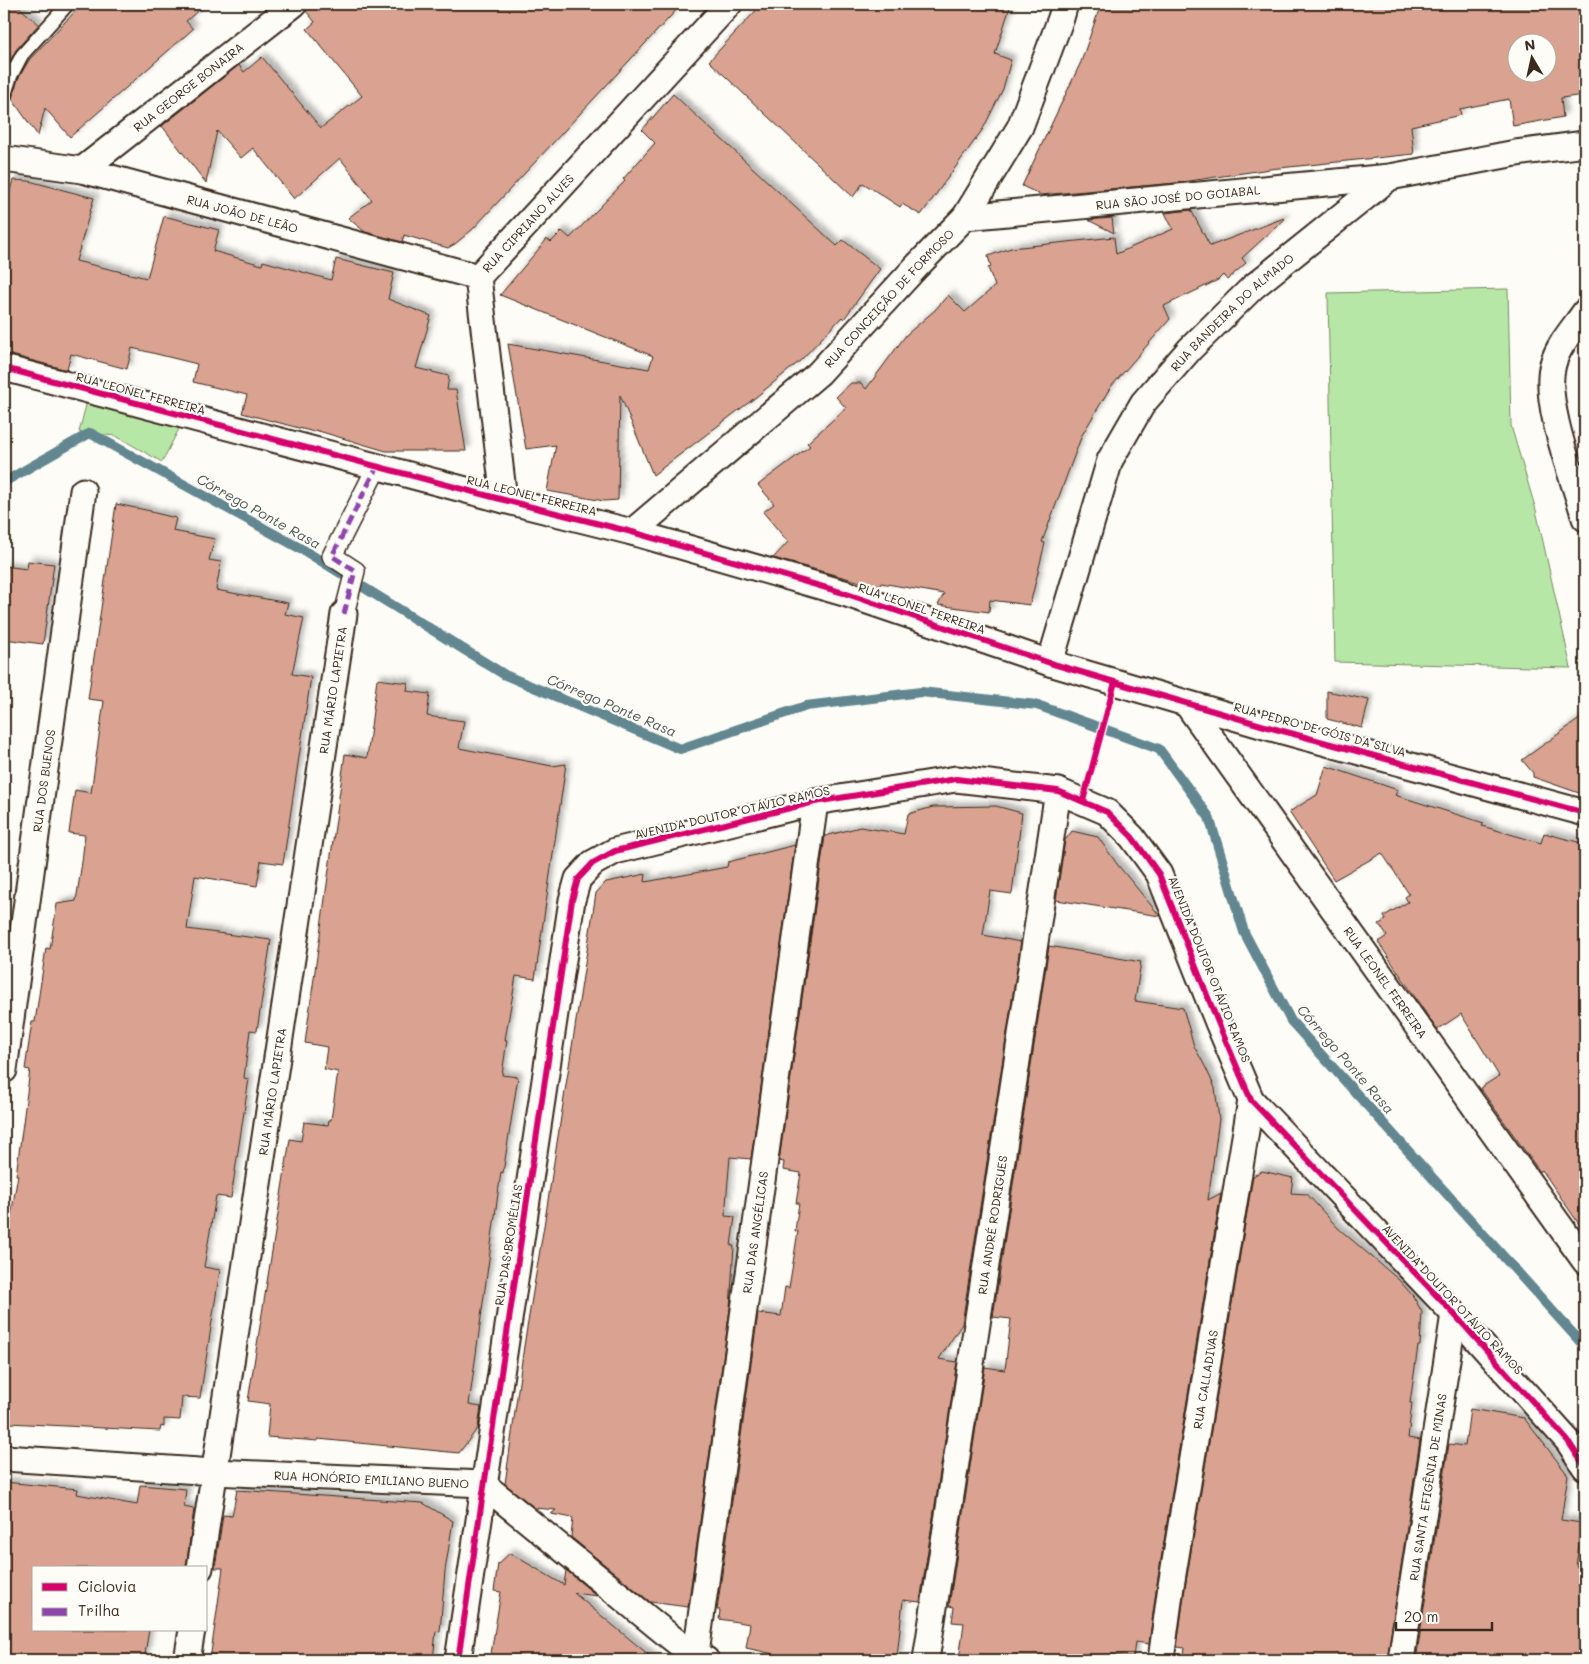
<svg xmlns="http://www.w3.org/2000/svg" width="1589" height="1664" viewBox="0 0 1589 1664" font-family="Mali,sans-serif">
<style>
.green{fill:#b7e7a7;stroke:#798862}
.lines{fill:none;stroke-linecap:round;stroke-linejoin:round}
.stream{stroke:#628790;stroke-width:10}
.building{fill:#d9a291;stroke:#3b2a1e;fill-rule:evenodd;filter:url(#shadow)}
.service-casing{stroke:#3b2a1e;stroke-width:16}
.pedestrian-casing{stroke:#3b2a1e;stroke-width:22}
.minor-casing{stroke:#3b2a1e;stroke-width:29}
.service{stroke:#fdfcf7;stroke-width:12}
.pedestrian{stroke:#fdfcf7;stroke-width:19}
.minor{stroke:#fdfcf7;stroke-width:25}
.quiet{stroke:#8e44ad;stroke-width:5;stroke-dasharray:10 5;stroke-linecap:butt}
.cycleway-casing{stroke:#fdfcf7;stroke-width:9}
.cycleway{stroke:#d6006c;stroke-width:6}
.labels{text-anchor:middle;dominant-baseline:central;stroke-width:4.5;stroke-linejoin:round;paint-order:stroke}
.street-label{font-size:12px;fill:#3b2a1e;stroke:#fdfcf7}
.water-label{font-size:14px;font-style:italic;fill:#4e5857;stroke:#fdfcf7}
</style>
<defs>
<filter id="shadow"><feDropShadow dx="4.5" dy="-4.5" stdDeviation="2.5" flood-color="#0004"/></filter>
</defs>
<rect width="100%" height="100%" fill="#fdfcf7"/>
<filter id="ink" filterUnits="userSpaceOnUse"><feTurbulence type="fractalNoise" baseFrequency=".02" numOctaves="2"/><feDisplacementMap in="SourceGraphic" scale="10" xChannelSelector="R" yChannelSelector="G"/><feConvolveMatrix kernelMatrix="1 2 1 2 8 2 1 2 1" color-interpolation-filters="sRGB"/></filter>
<g filter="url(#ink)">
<g class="green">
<polygon points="1508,289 1511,426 1536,510 1571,668 1335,662 1328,293"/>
<polygon points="87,401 184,419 162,462 116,436 79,432"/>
</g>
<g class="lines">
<polyline class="stream" points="4,482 90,433 305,551 505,675 680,749 806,706 921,692 1037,705 1159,749 1209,817 1244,932 1291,1021 1585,1347"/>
</g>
<g class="building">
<polygon points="4,4 15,4 39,24 16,50 4,72"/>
<polygon points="82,4 206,4 186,21 193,29 70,137 45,108 38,136 12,99 18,79 29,60"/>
<polygon points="308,4 682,4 473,229 455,244 448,248 404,235 402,242 365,232 348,218 372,200 340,158 294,199 253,148 241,158 217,131 206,183 162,126 239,65 244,72 262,57 321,128 362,96 307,29 315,22 306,11"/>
<polygon points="762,4 1011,4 995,54 1011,60 1003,89 983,129 921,215 902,204 900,207 863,183 853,197 709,61"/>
<path d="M1101,4h484v91l-24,3 2,19 -50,9 -4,-27 -49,10 1,6 -50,11 3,28 -144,15 -94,14 -135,12 -19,-9 59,-124zM1516,42h30v30h-30z"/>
<polygon points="673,94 837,246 843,240 880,269 844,319 842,317 800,361 756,397 653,475 620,395 618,500 604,501 547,491 556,445 526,449 508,344 649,369 653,356 500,295 547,239 551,242 562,231 570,238 625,181 623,179 655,143 642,130"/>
<polygon points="13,180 29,181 94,198 76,261 147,278 164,216 219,230 213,251 262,265 263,261 331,280 336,259 394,273 388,299 431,316 416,368 449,376 447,390 456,390 466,451 386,451 315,430 314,432 242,413 247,395 193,382 197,364 132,348 127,369 71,354 67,370 4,353 4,210"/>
<polygon points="1191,210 1210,246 1284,218 1285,219 1242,258 1246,263 1227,280 1223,275 1218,280 1164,306 1170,319 1110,388 1082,435 1042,542 1045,543 1030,605 990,600 989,612 938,605 944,594 881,583 879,587 773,558 788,542 763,512 774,504 758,485 810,446 807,443 846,408 836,397 851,383 861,383 866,389 906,335 935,310 948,295 965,312 995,286 988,268 991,267 988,256 1011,248 1114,237 1116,254 1173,229 1165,213"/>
<polygon points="1112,218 1114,233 1088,220"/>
<polygon points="116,504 151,511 151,512 176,518 173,531 215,539 209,560 221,562 216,590 288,603 285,614 304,618 292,674 311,677 283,864 261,861 257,886 195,876 187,929 271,940 257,1031 250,1030 244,1078 249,1079 231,1198 216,1196 204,1267 220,1270 200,1398 182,1397 180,1420 164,1419 164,1427 161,1426 160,1431 9,1423 10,1417 4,1416 4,1236 7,1238 18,1175 16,1175 30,1070 25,1069 32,1022 35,1022 46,948 50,949 57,904 76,901 82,862 85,835 69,833 75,790 91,793 104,701 88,699"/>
<polygon points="28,561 54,564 43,644 4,639 4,566 27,569"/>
<polygon points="377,679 408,683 407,691 430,694 427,716 464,721 459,748 552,766 566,764 535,979 516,976 505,1040 507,1040 502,1075 518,1077 503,1173 501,1172 469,1405 481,1407 478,1428 459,1453 318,1439 318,1441 267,1437 270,1404 248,1401 290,1139 301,1141 304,1122 328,1125 329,1120 331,1120 338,1072 324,1069 327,1047 305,1043 345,754 367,758"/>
<polygon points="1327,691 1369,700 1362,728 1327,719"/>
<polygon points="1585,715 1585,781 1579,793 1533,777 1533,773 1522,760"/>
<polygon points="1326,766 1398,790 1395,795 1484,823 1482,826 1541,843 1544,833 1585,844 1585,1233 1542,1170 1540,1172 1480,1088 1499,1076 1461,1014 1437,1030 1378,942 1387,936 1379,924 1386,920 1384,916 1408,902 1405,897 1409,894 1382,853 1334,880 1289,812 1317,795"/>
<polygon points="996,806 1022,813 1012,894 990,891 983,935 1021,942 962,1324 939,1359 957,1362 920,1602 903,1600 897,1658 874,1654 873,1660 841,1660 807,1654 806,1660 801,1660 746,1648 750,1624 719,1619 720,1610 717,1610 758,1313 781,1316 785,1287 789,1288 798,1231 795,1231 799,1203 796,1203 801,1173 783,1170 784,1162 779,1161 825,836 860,827 904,834 908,814 933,807"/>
<polygon points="1072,831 1098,837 1117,864 1160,916 1056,900 1065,840"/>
<polygon points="795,845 751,1159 730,1157 725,1216 735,1217 731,1246 734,1246 730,1309 688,1607 650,1602 571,1537 573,1518 551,1514 556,1510 535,1508 505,1484 524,1346 544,1226 596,893 606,882 646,874 645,882 727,867 728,862"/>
<polygon points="1049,946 1141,962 1135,1001 1183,1008 1194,1046 1206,1068 1215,1088 1219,1119 1208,1200 1221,1193 1157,1584 1149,1644 1135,1642 1133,1658 1111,1655 1111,1660 959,1660 964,1623 952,1622 954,1607 949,1606 985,1367 1005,1370 1011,1319 993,1317"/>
<polygon points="1262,1171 1293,1178 1291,1193 1307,1194 1338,1228 1399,1280 1413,1296 1422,1312 1420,1346 1418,1346 1410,1403 1412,1403 1408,1438 1420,1440 1387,1660 1183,1660 1185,1648 1177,1647 1185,1588 1253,1176"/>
<polygon points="1470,1409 1524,1418 1568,1475 1561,1520 1582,1523 1576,1566 1585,1567 1585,1660 1416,1660 1449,1444 1465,1446"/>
<polygon points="4,1482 78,1489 77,1494 137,1505 140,1485 186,1489 184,1507 194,1509 186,1568 34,1568 34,1630 149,1630 144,1660 4,1660"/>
<polygon points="237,1490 423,1503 453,1521 445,1571 440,1632 436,1631 433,1660 210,1660 223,1568 215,1568 223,1515 232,1516"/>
<polygon points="510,1553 564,1585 566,1570 597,1596 574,1593 655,1660 490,1660 501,1592 494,1591 498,1564"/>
</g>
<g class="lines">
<g class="service-casing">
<polyline id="service" points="4,97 11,76 22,55 68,4"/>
</g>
<g class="pedestrian-casing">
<polyline id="pedestrian" points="344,614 355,571 332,556 377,467"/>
</g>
<g class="minor-casing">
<g id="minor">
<path id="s1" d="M4,159l78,11 396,107"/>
<path id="s2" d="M82,170l212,-166"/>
<path id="s3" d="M965,217l425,-40 126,-24 69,-9"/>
<path d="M1585,312c-11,16 -27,33 -32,52 -11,37 21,116 32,154"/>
<polyline points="4,368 504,500 632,532 844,593 1050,663 1162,696 1268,727 1585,813"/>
<path id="s4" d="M504,500l-26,-223 251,-273"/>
<path id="s5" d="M632,532l187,-159 97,-106 49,-50 55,-90 41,-109 4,-14"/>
<path id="s6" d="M1050,663l60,-203 33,-57 47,-54 63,-62 137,-110"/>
<path id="s7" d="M1187,704l398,557"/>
<path id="s8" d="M4,1070l79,-579"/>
<path id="s9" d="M4,1458l210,14 269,12 190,155 23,18 10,3"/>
<path id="s10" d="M200,1568l144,-954"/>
<polyline points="187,1660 192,1630"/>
<polyline points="458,1660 572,900 578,879 593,863 615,851 815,802 956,779 1058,791 1107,812 1132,837 1159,874 1217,1020 1251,1100 1454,1314 1568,1441 1585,1467"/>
<path id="s11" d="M695,1660l120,-858"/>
<path id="s12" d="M926,1660l132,-869"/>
<path id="s13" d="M1161,1660l10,-74 80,-486"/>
<path id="s14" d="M1401,1660l53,-346"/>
</g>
</g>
<use href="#service" class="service"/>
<use href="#pedestrian" class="pedestrian"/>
<use href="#minor" class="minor"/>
<polyline class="quiet" points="344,614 355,571 332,556 377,467"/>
<g class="cycleway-casing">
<g id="cycleway">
<polyline points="4,368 504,500 632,532 844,593 1050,663 1162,696 1268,727 1585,813"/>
<polyline points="1083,801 1115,682"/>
<polyline points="458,1660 572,900 578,879 593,863 615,851 815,802 956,779 1058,791 1107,812 1132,837 1159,874 1217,1020 1251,1100 1454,1314 1568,1441 1585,1467"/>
</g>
</g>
<use href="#cycleway" class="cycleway"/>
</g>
</g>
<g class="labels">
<g class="street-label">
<text stroke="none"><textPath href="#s2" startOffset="135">RUA GEORGE BONAIRA</textPath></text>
<text stroke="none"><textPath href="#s3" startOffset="214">RUA SÃO JOSÉ DO GOIABAL</textPath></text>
<text stroke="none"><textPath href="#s1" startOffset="245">RUA JOÃO DE LEÃO</textPath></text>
<text stroke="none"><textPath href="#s4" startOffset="298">RUA CIPRIANO ALVES</textPath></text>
<text stroke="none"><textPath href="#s5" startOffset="348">RUA CONCEIÇÃO DE FORMOSO</textPath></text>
<text stroke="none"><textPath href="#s6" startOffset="405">RUA BANDEIRA DO ALMADO</textPath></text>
<text transform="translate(141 393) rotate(15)">RUA LEONEL FERREIRA</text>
<text transform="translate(532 495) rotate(14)">RUA LEONEL FERREIRA</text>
<text transform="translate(922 608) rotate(19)">RUA LEONEL FERREIRA</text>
<text stroke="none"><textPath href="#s10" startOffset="888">RUA MÁRIO LAPIETRA</textPath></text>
<text transform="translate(1320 729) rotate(15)">RUA PEDRO DE GÓIS DA SILVA</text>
<text stroke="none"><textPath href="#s8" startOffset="292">RUA DOS BUENOS</textPath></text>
<text transform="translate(732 812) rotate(-13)">AVENIDA DOUTOR OTÁVIO RAMOS</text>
<text transform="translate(1210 969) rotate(68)">AVENIDA DOUTOR OTÁVIO RAMOS</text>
<text stroke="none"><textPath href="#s7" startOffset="342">RUA LEONEL FERREIRA</textPath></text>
<text stroke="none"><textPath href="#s10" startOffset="482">RUA MÁRIO LAPIETRA</textPath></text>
<text stroke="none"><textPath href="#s12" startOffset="440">RUA ANDRÉ RODRIGUES</textPath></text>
<text stroke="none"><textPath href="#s11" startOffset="432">RUA DAS ANGÉLICAS</textPath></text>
<text transform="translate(508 1245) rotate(-81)">RUA DAS BROMÉLIAS</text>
<text transform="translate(1453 1299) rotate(47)">AVENIDA DOUTOR OTÁVIO RAMOS</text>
<text stroke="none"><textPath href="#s13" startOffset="284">RUA CALLADIVAS</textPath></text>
<text stroke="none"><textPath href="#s9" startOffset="368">RUA HONÓRIO EMILIANO BUENO</textPath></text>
<text stroke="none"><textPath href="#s14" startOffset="175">RUA SANTA EFIGÊNIA DE MINAS</textPath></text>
</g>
<g class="water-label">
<text transform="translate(259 511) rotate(29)">Córrego Ponte Rasa</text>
<text transform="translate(612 705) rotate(23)">Córrego Ponte Rasa</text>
<text transform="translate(1346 1059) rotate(49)">Córrego Ponte Rasa</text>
</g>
</g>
<rect width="1589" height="1664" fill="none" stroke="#fdfcf7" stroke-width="20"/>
<rect x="10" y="10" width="1569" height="1644" fill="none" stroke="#3b2a1e" stroke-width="2" filter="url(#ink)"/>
<rect x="32" y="1566" width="175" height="65" fill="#fdfcf7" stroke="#afa8a0"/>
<rect x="42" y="1583" width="25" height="8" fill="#d6006c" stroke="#afa8a0"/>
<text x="78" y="1592" font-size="15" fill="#3b2a1e">Ciclovia</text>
<rect x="42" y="1608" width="25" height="8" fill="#8e44ad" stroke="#afa8a0"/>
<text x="78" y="1616" font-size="15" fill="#3b2a1e">Trilha</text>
<g transform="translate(1532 58) rotate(351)"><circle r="24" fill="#fdfcf7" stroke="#afa8a0"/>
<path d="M0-4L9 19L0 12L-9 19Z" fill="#3b2a1e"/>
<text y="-8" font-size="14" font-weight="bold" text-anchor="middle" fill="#3b2a1e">N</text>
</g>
<path d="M1396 1622v8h96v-8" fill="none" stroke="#3b2a1e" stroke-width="2.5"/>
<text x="1404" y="1622" font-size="15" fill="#3b2a1e" stroke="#fdfcf7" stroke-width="4" paint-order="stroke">20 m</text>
</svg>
